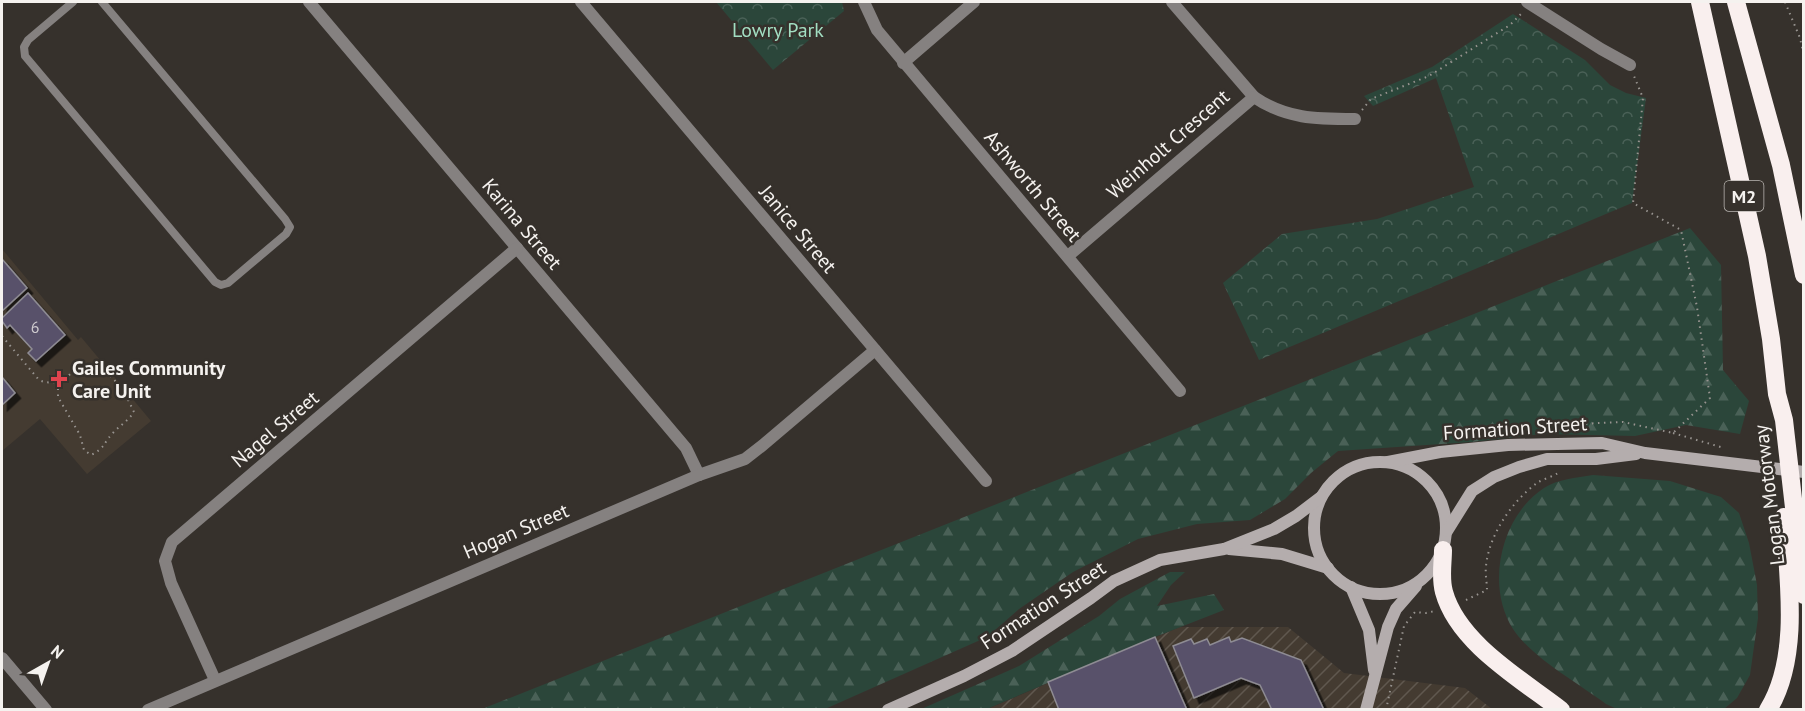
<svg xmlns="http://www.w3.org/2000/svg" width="1805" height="711" viewBox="0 0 1805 711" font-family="'PT Sans',sans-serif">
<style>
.built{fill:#443b31}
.industrial{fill:url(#industrial-furrows)}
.forest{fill:url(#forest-firs)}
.park{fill:url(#park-crowns)}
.building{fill:#59516b;stroke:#8e8c93;stroke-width:1.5;filter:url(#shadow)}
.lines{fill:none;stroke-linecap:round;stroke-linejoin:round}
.path{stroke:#989490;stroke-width:2;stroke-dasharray:1.5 4.5;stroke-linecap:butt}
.lane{stroke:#858180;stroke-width:8}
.street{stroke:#858180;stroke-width:12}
.secondary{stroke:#b4adad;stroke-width:12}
.highway{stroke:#f9efee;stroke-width:18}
.health-dot{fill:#e0444e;stroke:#36312c;stroke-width:2}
.labels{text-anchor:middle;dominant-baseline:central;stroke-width:5;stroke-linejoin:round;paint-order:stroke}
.number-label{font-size:16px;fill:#cecace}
.shield{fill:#36312c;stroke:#bcb8b4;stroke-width:1.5}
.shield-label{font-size:18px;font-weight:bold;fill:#f5f2ef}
.park-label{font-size:20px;fill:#a2dec2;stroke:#36312c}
.street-label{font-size:20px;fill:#f5f2ef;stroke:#36312c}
.poi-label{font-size:20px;font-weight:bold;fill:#f5f2ef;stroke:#36312c;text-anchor:start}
</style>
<defs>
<pattern id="industrial-furrows" width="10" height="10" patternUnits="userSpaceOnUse" patternTransform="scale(1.5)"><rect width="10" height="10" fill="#443b31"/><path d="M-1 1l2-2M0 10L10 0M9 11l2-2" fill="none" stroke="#60584f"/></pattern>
<pattern id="forest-firs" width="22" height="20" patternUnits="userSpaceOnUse" patternTransform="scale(1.5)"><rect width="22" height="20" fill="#2b463a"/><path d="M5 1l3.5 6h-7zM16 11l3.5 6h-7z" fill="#4a6157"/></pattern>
<pattern id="park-crowns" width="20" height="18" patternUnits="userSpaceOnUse" patternTransform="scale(1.5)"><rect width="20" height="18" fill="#2b463a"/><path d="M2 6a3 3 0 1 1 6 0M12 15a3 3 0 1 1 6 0" fill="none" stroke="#4a6157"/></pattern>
<filter id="shadow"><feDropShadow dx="5.5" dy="5.5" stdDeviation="0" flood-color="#0009"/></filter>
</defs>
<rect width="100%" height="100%" fill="#36312c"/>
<polygon class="built" points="2,249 78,340 81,337 151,421 87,474 40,419 2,451"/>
<polygon class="industrial" points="1180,627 1288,627 1344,673 1465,688 1492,709 985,710"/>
<g class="forest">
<polygon points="1690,228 1721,265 1723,370 1749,401 1740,434 1686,425 1635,436 1543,434 1471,442 1338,451 1311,473 1285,499 1250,520 1197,524 1138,539 1073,572 1019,609 987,637 825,709 482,709"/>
<path d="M1593,475l77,6 51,16 18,16 10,30 8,42 1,33 -8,57 -13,23 -13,11h-107l-11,-5c-28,-21 -74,-46 -93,-75 -28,-44 -12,-113 31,-141 14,-9 32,-10 49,-13z"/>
<polygon points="1170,572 1185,572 1171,585 1157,606 1214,594 1224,610 1155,637 987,709 919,710 1019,666 1099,616 1120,599"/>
</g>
<g class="park">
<polygon points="716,2 842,2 844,11 773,70"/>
<polygon points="1513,14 1585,60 1610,85 1626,93 1646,98 1632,203 1259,360 1223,283 1282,234 1377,219 1474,187 1436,78 1373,106 1364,96 1432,67"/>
</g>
<g class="building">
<polygon points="2,259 27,288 2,311"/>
<polygon points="28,293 65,335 36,361 28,353 32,349 10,325 7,328 2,321 2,318"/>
<polygon points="2,377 15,393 2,405"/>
<polygon points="1155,637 1187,710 1059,710 1048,682"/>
<polygon points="1229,637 1231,642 1242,638 1301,660 1324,710 1272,710 1260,685 1241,678 1194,698 1173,646 1191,639 1194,644 1207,639 1210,645"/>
</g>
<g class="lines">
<g class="path">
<polyline points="1785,2 1800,38 1804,56"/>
<polyline points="1362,110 1371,99 1429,76 1510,25 1522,13"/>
<path d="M2,336l37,44c8,4 14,2 23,1l20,-17c29,5 40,22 52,48 -6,9 -15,14 -22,22 -10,11 -6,13 -21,21l-7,-5 -4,-15 -22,-38v-16"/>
<polyline points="1556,431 1556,425 1623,422 1673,433 1710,398 1697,307 1681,230 1633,203 1643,98 1634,76"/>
<polyline points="1673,433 1724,448"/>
<path d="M1466,600l21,-10c0,-7 -2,-16 -1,-24 3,-31 26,-65 51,-83 6,-4 15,-6 21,-10"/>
<polyline points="1386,710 1404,626 1415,612 1426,613 1435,611"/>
</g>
<polyline class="lane" points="73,2 28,40 24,47 25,56 215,282 221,285 228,283 286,234 290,227 285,219 102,2"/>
<g class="street">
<polyline points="309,2 686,448 699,475"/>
<polyline points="581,2 986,481"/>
<polyline points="864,2 877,30 1180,391"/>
<path d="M1172,2l82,95c32,22 62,22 101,22"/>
<polyline points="1527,2 1601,49 1630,65"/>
<polyline points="903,63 974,2"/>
<polyline points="1068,256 1254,97"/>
<polyline points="2,658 46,710"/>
<polyline points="215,680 171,583 165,561 172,542 517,248"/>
<polyline points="148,710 699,475 745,459 763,445 875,350"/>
</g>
<g class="secondary">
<circle cx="1380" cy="528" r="66"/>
<polyline points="1388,462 1440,452 1508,445 1602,443 1645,453 1804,472"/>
<polyline points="1447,531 1472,491 1494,477 1519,467 1547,459 1596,459 1636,454"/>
<polyline points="1229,549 1282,554 1328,568"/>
<polyline points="1351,587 1369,630 1374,670"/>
<polyline points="888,710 964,676 1012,651 1091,598 1114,581 1160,560 1224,549 1274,529 1296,516 1321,497"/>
<polyline points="1366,710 1388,627 1396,609 1416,586"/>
</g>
<g class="highway">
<polyline points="1700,2 1757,256 1771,339 1777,394 1784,420 1804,595"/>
<polyline points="1736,2 1781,165 1804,275"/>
<path d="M1443,550c0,13 -3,28 1,42 14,51 77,87 117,118"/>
<path d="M1768,710c33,-53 20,-134 16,-193"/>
</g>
</g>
<path class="health-dot" d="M56 370h6v6h6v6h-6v6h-6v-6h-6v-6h6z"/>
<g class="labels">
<g class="number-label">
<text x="35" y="327">6</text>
</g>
<rect class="shield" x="1724.5" y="181" width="39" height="30" rx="4.5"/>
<g class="shield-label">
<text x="1744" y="196">M2</text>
</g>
<g class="park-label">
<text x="778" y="30">Lowry Park</text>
</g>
<g class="street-label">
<text transform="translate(1168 144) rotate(-41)">Weinholt Crescent</text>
<text transform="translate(1033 186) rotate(50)">Ashworth Street</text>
<text transform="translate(522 224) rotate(50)">Karina Street</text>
<text transform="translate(798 229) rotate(50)">Janice Street</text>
<text transform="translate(1515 428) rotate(-4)">Formation Street</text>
<text transform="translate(275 429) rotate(-40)">Nagel Street</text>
<text transform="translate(1769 495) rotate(-97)">Logan Motorway</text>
<text transform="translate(516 531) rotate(-23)">Hogan Street</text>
<text transform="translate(1043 605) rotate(-33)">Formation Street</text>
</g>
<g class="poi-label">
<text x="72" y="368">Gailes Community<tspan x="72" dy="23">Care Unit</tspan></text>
</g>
</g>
<rect width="1805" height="711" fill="none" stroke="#f5f2ef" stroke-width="6"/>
<g transform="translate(48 663) rotate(40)" stroke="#36312c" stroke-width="4.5" paint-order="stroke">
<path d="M0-4.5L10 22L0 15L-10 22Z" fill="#f5f2ef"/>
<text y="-9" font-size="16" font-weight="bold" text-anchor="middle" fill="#f5f2ef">N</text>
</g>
</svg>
